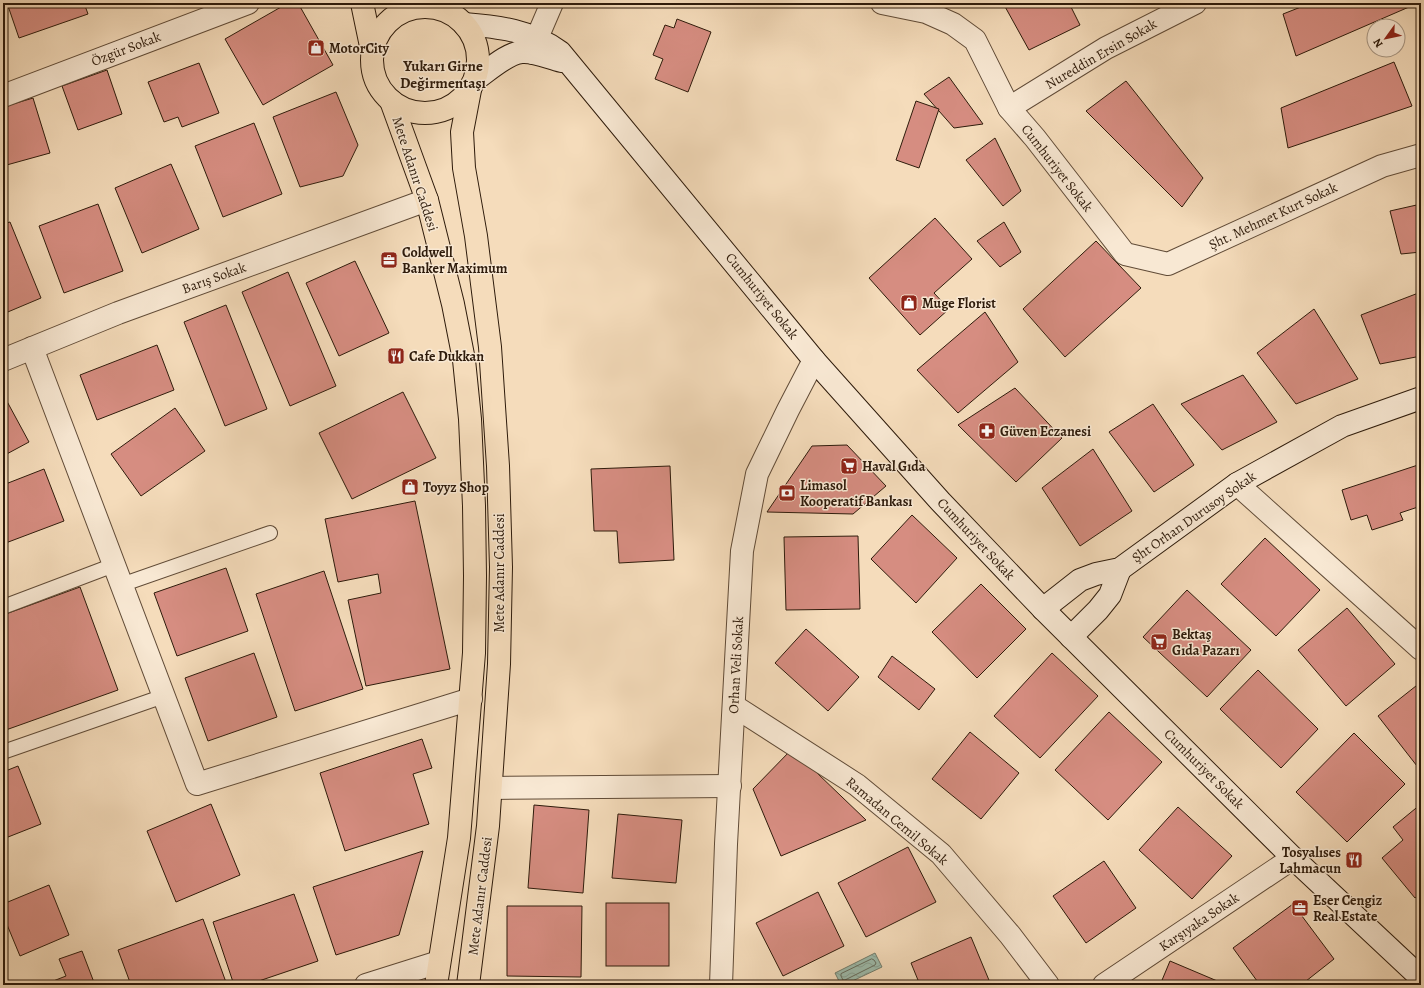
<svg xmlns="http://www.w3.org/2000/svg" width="1424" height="988" viewBox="0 0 1424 988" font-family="Alegreya,serif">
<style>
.water{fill:url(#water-waves);stroke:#717c6c}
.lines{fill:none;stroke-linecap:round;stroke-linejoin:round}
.shore{stroke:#666c5c;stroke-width:1}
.building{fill:#d68d81;stroke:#2e1b0b}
.lane-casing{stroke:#604b37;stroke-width:16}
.street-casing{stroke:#604b37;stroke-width:24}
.secondary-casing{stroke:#2e1b0b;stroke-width:24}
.primary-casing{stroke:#2e1b0b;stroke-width:24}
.lane{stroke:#f8e8d3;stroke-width:14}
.street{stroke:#f8e8d3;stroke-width:22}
.secondary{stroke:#f8e8d3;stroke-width:22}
.primary{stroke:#f5dcbb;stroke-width:22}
.labels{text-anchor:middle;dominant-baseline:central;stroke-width:3;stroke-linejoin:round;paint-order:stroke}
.poi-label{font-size:14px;font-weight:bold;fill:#2e1b0b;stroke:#f8e8d3;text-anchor:start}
.street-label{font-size:14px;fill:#2e1b0b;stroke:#f8e8d3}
.neighbourhood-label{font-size:15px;font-weight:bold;fill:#2e1b0b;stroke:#f8e8d3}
</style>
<defs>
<pattern id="water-waves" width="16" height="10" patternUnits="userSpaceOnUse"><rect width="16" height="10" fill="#9dbcac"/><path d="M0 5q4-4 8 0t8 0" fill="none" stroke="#88a193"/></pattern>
</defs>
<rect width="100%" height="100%" fill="#f5dcbb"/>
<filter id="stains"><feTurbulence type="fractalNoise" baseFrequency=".005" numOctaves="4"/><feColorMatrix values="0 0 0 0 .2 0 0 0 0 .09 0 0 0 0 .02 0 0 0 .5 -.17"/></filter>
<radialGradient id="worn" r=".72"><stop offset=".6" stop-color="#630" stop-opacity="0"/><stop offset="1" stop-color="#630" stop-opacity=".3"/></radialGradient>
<polygon class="water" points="875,953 882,967 844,985 841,985 835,973"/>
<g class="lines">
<polygon class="shore" points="872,959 874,960 876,963 875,965 845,980 843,980 841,976 841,974"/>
</g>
<g class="building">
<polygon points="7,3 84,3 88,14 19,38"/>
<polygon points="288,3 298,3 333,65 263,105 225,39"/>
<polygon points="1003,3 1069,3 1080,25 1029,50"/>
<polygon points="1311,3 1408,3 1409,7 1296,56 1283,14"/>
<polygon points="677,19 711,32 688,92 655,79 663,59 653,55 665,25 674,28"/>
<polygon points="1394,62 1412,106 1288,148 1281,108"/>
<polygon points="199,63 219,113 182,127 178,117 164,122 148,82"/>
<polygon points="107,70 122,114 78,130 62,86"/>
<polygon points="949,77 983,124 954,128 924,94"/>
<polygon points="1126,81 1203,178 1182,207 1086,111"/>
<polygon points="336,92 358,145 343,176 300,187 273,117"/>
<polygon points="33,98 50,153 3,166 3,107"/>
<polygon points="916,101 939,109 919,168 896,160"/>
<polygon points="254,123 282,194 223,217 195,146"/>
<polygon points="995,138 1021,191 1003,206 966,160"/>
<polygon points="171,164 199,229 142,253 115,188"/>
<polygon points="98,204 123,271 64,293 39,226"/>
<polygon points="1421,204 1421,252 1401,254 1390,211"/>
<polygon points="935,218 972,259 934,293 949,309 920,335 869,278"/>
<polygon points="10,222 41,298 3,314 3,224"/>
<polygon points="1004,222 1021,252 1000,267 977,241"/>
<polygon points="1096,241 1141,288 1065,357 1023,309"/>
<polygon points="355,261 389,333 339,356 306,283"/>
<polygon points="288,272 336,386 290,406 242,292"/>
<polygon points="1421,292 1421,356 1380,364 1361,315"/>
<polygon points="226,305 267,409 225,426 184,322"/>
<polygon points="1314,309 1358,379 1296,404 1257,353"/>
<polygon points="985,312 1018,362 958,413 917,370"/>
<polygon points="157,345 174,390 97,420 80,375"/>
<polygon points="1243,375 1277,422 1222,450 1181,404"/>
<polygon points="1015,388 1062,438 1016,482 958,425"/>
<polygon points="403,392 436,458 352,499 319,433"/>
<polygon points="3,394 29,442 3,456"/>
<polygon points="1153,404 1194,465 1154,492 1109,432"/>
<polygon points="175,408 205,451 141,496 111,454"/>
<polygon points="847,445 886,486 853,514 767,512 812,446"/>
<polygon points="1093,449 1132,511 1080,546 1042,488"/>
<polygon points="1421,464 1421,506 1400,513 1403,520 1372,530 1367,515 1351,520 1342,490"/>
<polygon points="670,466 674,560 619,563 617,531 594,531 591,469"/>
<polygon points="44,469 64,521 3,544 3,485"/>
<polygon points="415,501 450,669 366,686 348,600 381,593 378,574 338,582 325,519"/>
<polygon points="912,515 957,558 916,603 871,559"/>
<polygon points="858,536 860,609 786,610 784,537"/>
<polygon points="1265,538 1320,590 1276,636 1221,584"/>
<polygon points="226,568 248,631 177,656 154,593"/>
<polygon points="324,571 363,689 295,711 256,594"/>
<polygon points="981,584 1026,629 977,678 932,632"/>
<polygon points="80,587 118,690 3,731 3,615"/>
<polygon points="1187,590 1251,650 1207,697 1143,637"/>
<polygon points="1347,608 1395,664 1346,706 1298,650"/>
<polygon points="806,629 859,677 828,711 775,663"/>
<polygon points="254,653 277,717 208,741 185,678"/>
<polygon points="1052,653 1098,696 1040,758 994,716"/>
<polygon points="892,656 935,689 919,710 878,677"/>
<polygon points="1258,670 1318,729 1281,768 1220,709"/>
<polygon points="1421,682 1421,762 1417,766 1378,716"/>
<polygon points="1109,712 1162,762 1108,820 1055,770"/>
<polygon points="970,732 1019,773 981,819 932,779"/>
<polygon points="1354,733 1405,784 1347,842 1296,792"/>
<polygon points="422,739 432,768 413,774 429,824 345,851 320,773"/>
<polygon points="792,749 866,820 781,856 753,789"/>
<polygon points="18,766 41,824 3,839 3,772"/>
<polygon points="211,804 240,875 176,902 147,831"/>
<polygon points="1421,804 1421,893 1415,898 1382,858 1403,840 1393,827"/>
<polygon points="534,805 589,810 583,893 528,888"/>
<polygon points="1178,807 1232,856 1192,899 1139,850"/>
<polygon points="618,814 682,820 676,883 612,878"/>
<polygon points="908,847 936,902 866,937 838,883"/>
<polygon points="423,851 399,935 336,955 313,887"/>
<polygon points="1104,861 1136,908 1086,943 1053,896"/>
<polygon points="49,885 69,935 20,956 3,915 3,904"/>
<polygon points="818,892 844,946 783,976 756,923"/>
<polygon points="294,894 318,961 247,985 234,985 213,922"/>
<rect x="606" y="903" width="63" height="63"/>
<polygon points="1293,904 1334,959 1301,985 1260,985 1233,948"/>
<polygon points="507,906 582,906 581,977 507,976"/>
<polygon points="203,919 227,985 131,985 118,950"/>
<polygon points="971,937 991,985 920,985 911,963"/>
<polygon points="82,951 95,985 43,985 66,976 59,959"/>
<polygon points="1170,961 1222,983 1221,985 1160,985"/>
</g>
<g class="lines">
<g class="lane-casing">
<g id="lane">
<polyline points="121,585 270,533"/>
<polyline points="3,607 114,565"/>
<polyline points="3,752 164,696"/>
</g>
</g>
<g class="street-casing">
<g id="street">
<polyline points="882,3 926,12 953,24 975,40 1009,108 1035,138 1125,254 1168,264 1382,166 1421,155"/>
<polyline points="533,53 537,38 552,3"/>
<polyline points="3,96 248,3"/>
<polyline points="1009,108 1106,48 1195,3"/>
<polyline points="32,348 197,784 471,699"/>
<polyline points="3,360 118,313 427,200"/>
<polyline points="1237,484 1421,649"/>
<polyline points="734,706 857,785 941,854 1010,935 1048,985"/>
<polyline points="491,788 730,786"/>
<polyline points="366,985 439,962"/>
<polyline points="721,985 726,844 742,551 757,474 788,410 814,360"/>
<polyline points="1104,985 1293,858"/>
</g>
</g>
<g class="secondary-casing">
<g id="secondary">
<path d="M464,24c36,3 66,6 96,28l254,308 126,141 103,108 250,249 128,120"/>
<path d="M476,79c12,-8 31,-26 46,-27 13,-1 27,6 40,9"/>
<polyline points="1043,609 1080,580 1096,574 1120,569 1237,484 1342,426 1421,398"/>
<polyline points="1071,637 1098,610 1110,595 1120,569"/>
</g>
</g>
<g class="primary-casing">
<g id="primary">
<polyline points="362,3 372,51"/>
<circle cx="425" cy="60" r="53"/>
<polyline points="391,101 427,200 453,304 464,360 470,419 474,506 475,576 474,653 459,838 436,985"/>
<polyline points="468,985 488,826 499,664 501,567 498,466 490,347 476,236 464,168 462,132 470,90"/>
</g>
</g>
<use href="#lane" class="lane"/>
<use href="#street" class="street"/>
<use href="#secondary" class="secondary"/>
<use href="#primary" class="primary"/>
</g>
<defs>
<g id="shop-square" transform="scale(0.9)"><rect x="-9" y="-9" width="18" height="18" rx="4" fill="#8f2418" stroke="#f8e8d3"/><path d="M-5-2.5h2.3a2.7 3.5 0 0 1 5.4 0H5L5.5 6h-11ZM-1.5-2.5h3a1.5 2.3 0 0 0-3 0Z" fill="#fff"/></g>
<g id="office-square" transform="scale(0.9)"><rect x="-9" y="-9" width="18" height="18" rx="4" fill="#8f2418" stroke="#f8e8d3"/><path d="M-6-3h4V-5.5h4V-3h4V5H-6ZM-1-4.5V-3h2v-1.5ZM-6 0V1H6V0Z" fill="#fff"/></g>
<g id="restaurant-square" transform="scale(0.9)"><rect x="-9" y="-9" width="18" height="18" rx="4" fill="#8f2418" stroke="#f8e8d3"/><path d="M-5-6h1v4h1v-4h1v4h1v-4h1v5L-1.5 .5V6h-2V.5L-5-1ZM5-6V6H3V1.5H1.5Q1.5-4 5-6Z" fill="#fff"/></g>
<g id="pharmacy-square" transform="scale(0.9)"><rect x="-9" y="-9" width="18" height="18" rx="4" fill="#8f2418" stroke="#f8e8d3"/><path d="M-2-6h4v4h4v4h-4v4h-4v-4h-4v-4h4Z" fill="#fff"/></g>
<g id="supermarket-square" transform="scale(0.9)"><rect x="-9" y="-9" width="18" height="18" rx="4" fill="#8f2418" stroke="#f8e8d3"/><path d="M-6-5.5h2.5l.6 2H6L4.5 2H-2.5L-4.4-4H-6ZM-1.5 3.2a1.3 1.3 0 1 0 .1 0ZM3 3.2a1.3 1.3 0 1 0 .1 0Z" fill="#fff"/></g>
<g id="bank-square" transform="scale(0.9)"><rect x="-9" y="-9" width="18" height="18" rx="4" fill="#8f2418" stroke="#f8e8d3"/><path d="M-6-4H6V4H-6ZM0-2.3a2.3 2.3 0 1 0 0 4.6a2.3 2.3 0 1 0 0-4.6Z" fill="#fff"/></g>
</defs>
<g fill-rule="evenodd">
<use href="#shop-square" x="316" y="48"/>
<use href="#office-square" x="389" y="260"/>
<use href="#shop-square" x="909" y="303"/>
<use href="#restaurant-square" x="396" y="356"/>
<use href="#pharmacy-square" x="987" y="431"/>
<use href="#supermarket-square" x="849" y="466"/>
<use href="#shop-square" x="410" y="487"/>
<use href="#bank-square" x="787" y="493"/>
<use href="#supermarket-square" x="1159" y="642"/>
<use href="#restaurant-square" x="1354" y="860"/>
<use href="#office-square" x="1300" y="908"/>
</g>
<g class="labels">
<g class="poi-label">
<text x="329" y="48">MotorCity</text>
<text x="402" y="252">Coldwell<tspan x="402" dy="16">Banker Maximum</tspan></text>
<text x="922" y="303">Muge Florist</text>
<text x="409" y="356">Cafe Dukkan</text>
<text x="1000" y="431">Güven Eczanesi</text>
<text x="862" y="466">Haval Gıda</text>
<text x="800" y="485">Limasol<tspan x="800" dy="16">Kooperatif Bankası</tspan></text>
<text x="423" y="487">Toyyz Shop</text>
<text x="1172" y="634">Bektaş<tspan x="1172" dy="16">Gıda Pazarı</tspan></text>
<text x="1341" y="852" text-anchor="end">Tosyalıses<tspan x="1341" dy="16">Lahmacun</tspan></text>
<text x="1313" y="900">Eser Cengiz<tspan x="1313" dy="16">Real Estate</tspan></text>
</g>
<g class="street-label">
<text transform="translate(126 49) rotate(-21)">Özgür Sokak</text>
<text transform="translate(1101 54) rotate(-30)">Nureddin Ersin Sokak</text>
<text transform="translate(1057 168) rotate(52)">Cumhuriyet Sokak</text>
<text transform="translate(415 174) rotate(72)">Mete Adanır Caddesi</text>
<text transform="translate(1273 216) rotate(-25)">Şht. Mehmet Kurt Sokak</text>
<text transform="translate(214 278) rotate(-20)">Barış Sokak</text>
<text transform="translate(762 296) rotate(51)">Cumhuriyet Sokak</text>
<text transform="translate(1194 517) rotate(-35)">Şht Orhan Durusoy Sokak</text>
<text transform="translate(976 539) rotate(47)">Cumhuriyet Sokak</text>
<text transform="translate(499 573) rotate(-90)">Mete Adanır Caddesi</text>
<text transform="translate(736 665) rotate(-87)">Orhan Veli Sokak</text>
<text transform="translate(1204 769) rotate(45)">Cumhuriyet Sokak</text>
<text transform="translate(897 821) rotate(40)">Ramadan Cemil Sokak</text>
<text transform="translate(480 896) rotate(-83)">Mete Adanır Caddesi</text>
<text transform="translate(1199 922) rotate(-34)">Karşıyaka Sokak</text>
</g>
<g class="neighbourhood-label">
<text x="443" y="66">Yukarı Girne<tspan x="443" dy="17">Değirmentaşı</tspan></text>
</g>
</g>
<rect width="1424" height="988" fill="none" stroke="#f5dcbb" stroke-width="16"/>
<rect x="4" y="4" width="1416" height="980" fill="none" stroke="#2e1b0b" stroke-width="2"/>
<rect x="8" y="8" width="1408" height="972" fill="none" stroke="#2e1b0b"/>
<g transform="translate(1386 38) rotate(237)"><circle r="19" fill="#f8e8d3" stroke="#a79683"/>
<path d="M0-3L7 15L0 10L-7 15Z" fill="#8f2418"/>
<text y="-6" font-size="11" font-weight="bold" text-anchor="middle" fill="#2e1b0b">N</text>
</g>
<rect width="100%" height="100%" filter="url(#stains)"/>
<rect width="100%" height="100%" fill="url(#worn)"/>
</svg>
